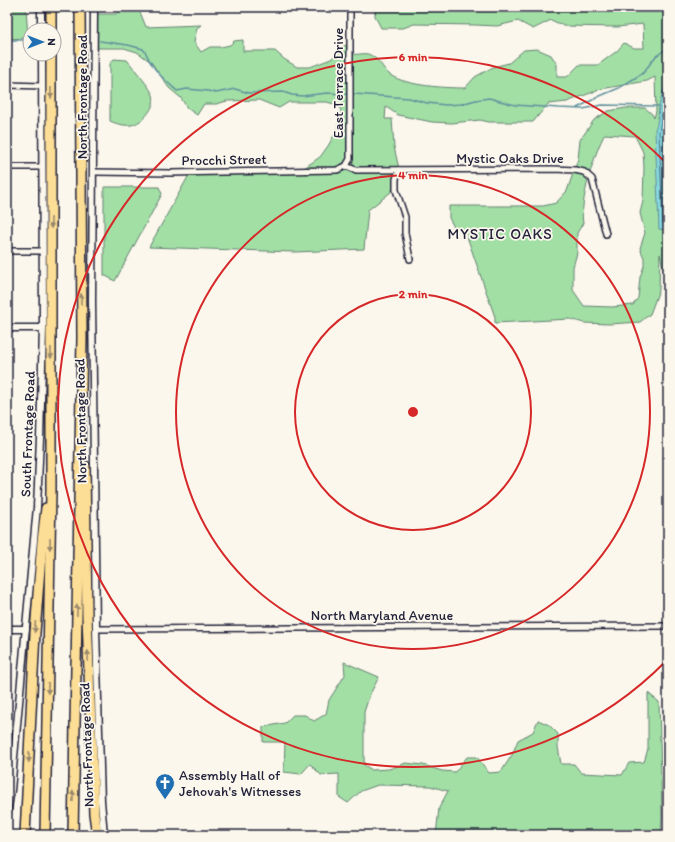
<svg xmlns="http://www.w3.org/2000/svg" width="675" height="842" viewBox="0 0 675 842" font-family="Itim,sans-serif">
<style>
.green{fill:#a2dfa5;stroke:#628070;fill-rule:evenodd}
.water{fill:#88d9df;stroke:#5f909d}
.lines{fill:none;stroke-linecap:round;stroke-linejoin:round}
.shore{stroke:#4b6b7d;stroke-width:1}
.stream{stroke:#5f909d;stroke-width:1.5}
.minor-casing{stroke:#22223b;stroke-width:8}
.tertiary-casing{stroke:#22223b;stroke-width:9}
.motorway-casing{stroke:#22223b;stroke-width:12}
.minor{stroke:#fbf7ec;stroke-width:5}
.tertiary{stroke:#fbf7ec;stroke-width:6}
.motorway{stroke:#fdde96;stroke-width:9}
.oneway{fill:#9a896d}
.ring{fill:none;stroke:#d62828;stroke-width:2}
.labels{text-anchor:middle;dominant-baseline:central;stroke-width:3.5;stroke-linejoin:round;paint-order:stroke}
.street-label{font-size:14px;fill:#22223b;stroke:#fbf7ec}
.poi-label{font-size:14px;fill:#22223b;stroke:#fbf7ec;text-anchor:start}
.neighbourhood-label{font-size:15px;letter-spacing:1px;fill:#22223b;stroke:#fbf7ec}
.centre{fill:#d62828;stroke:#fbf7ec;stroke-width:2}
.ring-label{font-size:12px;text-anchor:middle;font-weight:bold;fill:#d62828;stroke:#fbf7ec;stroke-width:3.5;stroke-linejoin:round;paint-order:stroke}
</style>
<rect width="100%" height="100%" fill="#fbf7ec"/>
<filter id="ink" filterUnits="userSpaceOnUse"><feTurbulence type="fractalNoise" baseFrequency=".025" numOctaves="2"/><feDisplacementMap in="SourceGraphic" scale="8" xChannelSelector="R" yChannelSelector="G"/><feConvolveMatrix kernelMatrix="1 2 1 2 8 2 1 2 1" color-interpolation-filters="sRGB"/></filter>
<g filter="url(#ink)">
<g class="green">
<polygon points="7,7 26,7 28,38 7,39"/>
<polygon points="123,7 138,7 146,27 201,25 197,28 194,42 201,52 210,47 221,47 230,45 234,41 243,40 243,51 275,51 284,59 297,67 310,67 331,59 345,45 347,47 347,159 344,164 337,167 304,168 320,157 328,146 337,130 341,110 337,105 327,102 289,102 279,108 259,100 227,101 216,104 204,104 197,115 187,108 181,98 169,88 151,62 137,52 124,48 97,48 97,14 116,14"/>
<path d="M391,7h121c11,11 23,-4 37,5l12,-5h107v74c-7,12 -9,26 -10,40l2,108 8,1v68l-1,-12 -7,-32 -1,36 -9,24 -10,8 -31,2 -25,-1 -14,-4 -75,4v-6l-30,-86 -10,-2 -6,-11v-12h94l13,-3 11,-12 11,-32 2,-19 14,-20 14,-9 18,-3h19l7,6 2,4 2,-7 -1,-34 -8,4 -46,8 -34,13 -19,2 -15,18h-44l-9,-2 -28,3 -20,-1 -34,-7 -12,-8 -1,12h7l2,28 6,26 -9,19 -23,18 -4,39 -69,3 -146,-5 40,-72 149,-3 9,-4 6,-6v-108c4,1 10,-1 15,0 11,4 14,14 22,21 17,11 55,13 75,13l10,-11 18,-10 16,-4 15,-13 13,-1 14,6 6,9v13h10l12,-12h19l19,-14 7,-8 10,5h10l-1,-24 -25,3 -54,-1 -13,-6 -18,9 -15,-8 -21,5 -21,-1 -62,-1 -11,4h-22l-6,-12v-8zM605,134l30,2 8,16 1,16 -1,33 -3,12 5,20 -5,15 4,10v8l-4,11 -2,21 -5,7 -21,2 -28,-1 -11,-16v-23l4,-14v-20l6,-10c-4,-19 12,-73 22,-89z"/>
<path d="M114,59l13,1c5,6 25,30 26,35 4,11 -10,28 -22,30 -7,1 -14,-1 -21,-4v-57z"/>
<polygon points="104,187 159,187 162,194 115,281 104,275"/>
<polygon points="344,662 379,677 370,694 364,712 364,765 372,770 389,769 406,763 423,765 442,771 455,772 467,757 477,757 489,773 501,772 512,755 518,740 533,732 538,720 549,725 558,734 558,747 561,764 574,764 581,773 622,775 629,763 644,762 648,749 648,693 659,702 662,815 661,835 436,835 439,808 448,791 430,786 378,785 361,791 348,803 339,797 339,774 321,775 310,764 301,774 284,772 285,742 263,742 263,727 285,723 293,715 305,715 314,721 326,714 329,700 345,675"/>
</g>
<path class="water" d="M668,81v149l-9,-1 -4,-99c3,-7 3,-14 4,-22 1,-9 5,-19 9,-27z"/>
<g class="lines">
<g class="shore">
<polyline points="668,89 663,107 659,132 663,223 664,225 668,225"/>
<polyline points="668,108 664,133 668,219"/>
</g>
<g class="stream">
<polyline points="7,40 30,40"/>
<path d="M100,41l28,4 15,4c4,4 5,10 8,14 6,11 17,20 26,28l10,-2 21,2 8,2 19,-4 14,4 34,-1 9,3 10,1 25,-3 19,1"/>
<polyline points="354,94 409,98 427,103 446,105 461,104 476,100 489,98 515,105 559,108 583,109 602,105 659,106"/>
<polyline points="577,108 600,96 619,88 643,73 656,56 668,48"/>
</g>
<g class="minor-casing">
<g id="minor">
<polyline points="7,85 42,86"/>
<polyline points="346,166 356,170 554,169 575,170 584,172 592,179 606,234"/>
<polyline points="7,167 42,167"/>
<polyline points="399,170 396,179 396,190 405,217 405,233 410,259"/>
<polyline points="94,172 171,173 337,170 346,166 350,159 350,7"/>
<polyline points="7,251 42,251"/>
<polyline points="96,629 668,626"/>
</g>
</g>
<g class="tertiary-casing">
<g id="tertiary">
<polyline points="41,7 41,30"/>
<polyline points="94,7 92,301 96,629 101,801 104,835"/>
<polyline points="7,328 43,328"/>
<polyline points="7,629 26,629"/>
<polyline points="7,813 11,790 37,507 40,438 43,328 42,54"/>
</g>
</g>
<g class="motorway-casing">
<g id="motorway">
<polyline points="51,30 51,7"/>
<polyline points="85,466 87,615 94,814 97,835"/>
<polyline points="25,835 35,633 42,542 46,508"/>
<polyline points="45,835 51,491 51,54"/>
<polyline points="73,835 82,338 80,7"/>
</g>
</g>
<use href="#minor" class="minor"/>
<use href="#tertiary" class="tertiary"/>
<use href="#motorway" class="motorway"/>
</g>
<defs><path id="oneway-solid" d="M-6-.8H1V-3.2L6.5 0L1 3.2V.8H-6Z"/></defs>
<g class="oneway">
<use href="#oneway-solid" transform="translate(51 93) rotate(90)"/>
<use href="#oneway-solid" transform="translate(51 223) rotate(90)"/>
<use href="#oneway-solid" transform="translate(81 299) rotate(-90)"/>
<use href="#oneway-solid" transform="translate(51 353) rotate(90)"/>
<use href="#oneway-solid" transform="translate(50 544) rotate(91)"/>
<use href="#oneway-solid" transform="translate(77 610) rotate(-89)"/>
<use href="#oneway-solid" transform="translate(35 627) rotate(94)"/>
<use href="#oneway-solid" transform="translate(88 656) rotate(-92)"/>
<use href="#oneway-solid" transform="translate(48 688) rotate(91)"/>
<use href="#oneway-solid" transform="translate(29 757) rotate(92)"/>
<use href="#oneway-solid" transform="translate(73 796) rotate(-89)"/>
</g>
</g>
<g class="ring">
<circle cx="413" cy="412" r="118"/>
<circle cx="413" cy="412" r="237"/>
<path d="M666 661A355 355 0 1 1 666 163"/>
</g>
<defs>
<g id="church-pin" transform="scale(1)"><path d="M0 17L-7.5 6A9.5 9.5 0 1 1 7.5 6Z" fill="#1f6fb2" stroke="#fbf7ec"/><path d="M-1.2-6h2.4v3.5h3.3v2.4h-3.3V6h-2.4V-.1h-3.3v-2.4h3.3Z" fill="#fff"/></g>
</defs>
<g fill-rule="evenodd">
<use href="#church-pin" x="165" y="783"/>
</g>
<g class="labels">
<g class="street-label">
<text transform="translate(338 83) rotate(-90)">East Terrace Drive</text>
<text transform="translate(82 97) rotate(-90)">North Frontage Road</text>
<text x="510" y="158">Mystic Oaks Drive</text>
<text transform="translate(224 160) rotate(-1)">Procchi Street</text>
<text transform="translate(81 421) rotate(-91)">North Frontage Road</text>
<text transform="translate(28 434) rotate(-88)">South Frontage Road</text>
<text x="382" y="615">North Maryland Avenue</text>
<text transform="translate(87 745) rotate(-92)">North Frontage Road</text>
</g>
<g class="poi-label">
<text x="179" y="775">Assembly Hall of<tspan x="179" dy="16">Jehovah's Witnesses</tspan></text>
</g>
<g class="neighbourhood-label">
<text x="500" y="234">MYSTIC OAKS</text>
</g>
</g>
<circle cx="413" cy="412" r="6" class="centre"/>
<g class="ring-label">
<text x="413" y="61">6 min</text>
<text x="413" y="179">4 min</text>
<text x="413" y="298">2 min</text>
</g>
<rect width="675" height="842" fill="none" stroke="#fbf7ec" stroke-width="24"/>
<rect x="12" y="12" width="651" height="818" fill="none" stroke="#22223b" stroke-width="1.5" filter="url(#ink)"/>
<g transform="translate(42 42) rotate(90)"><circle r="19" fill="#fbf7ec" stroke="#a4a2a5"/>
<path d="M0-3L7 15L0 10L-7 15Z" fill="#1f6fb2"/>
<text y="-6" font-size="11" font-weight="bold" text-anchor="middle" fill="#22223b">N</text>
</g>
</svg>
